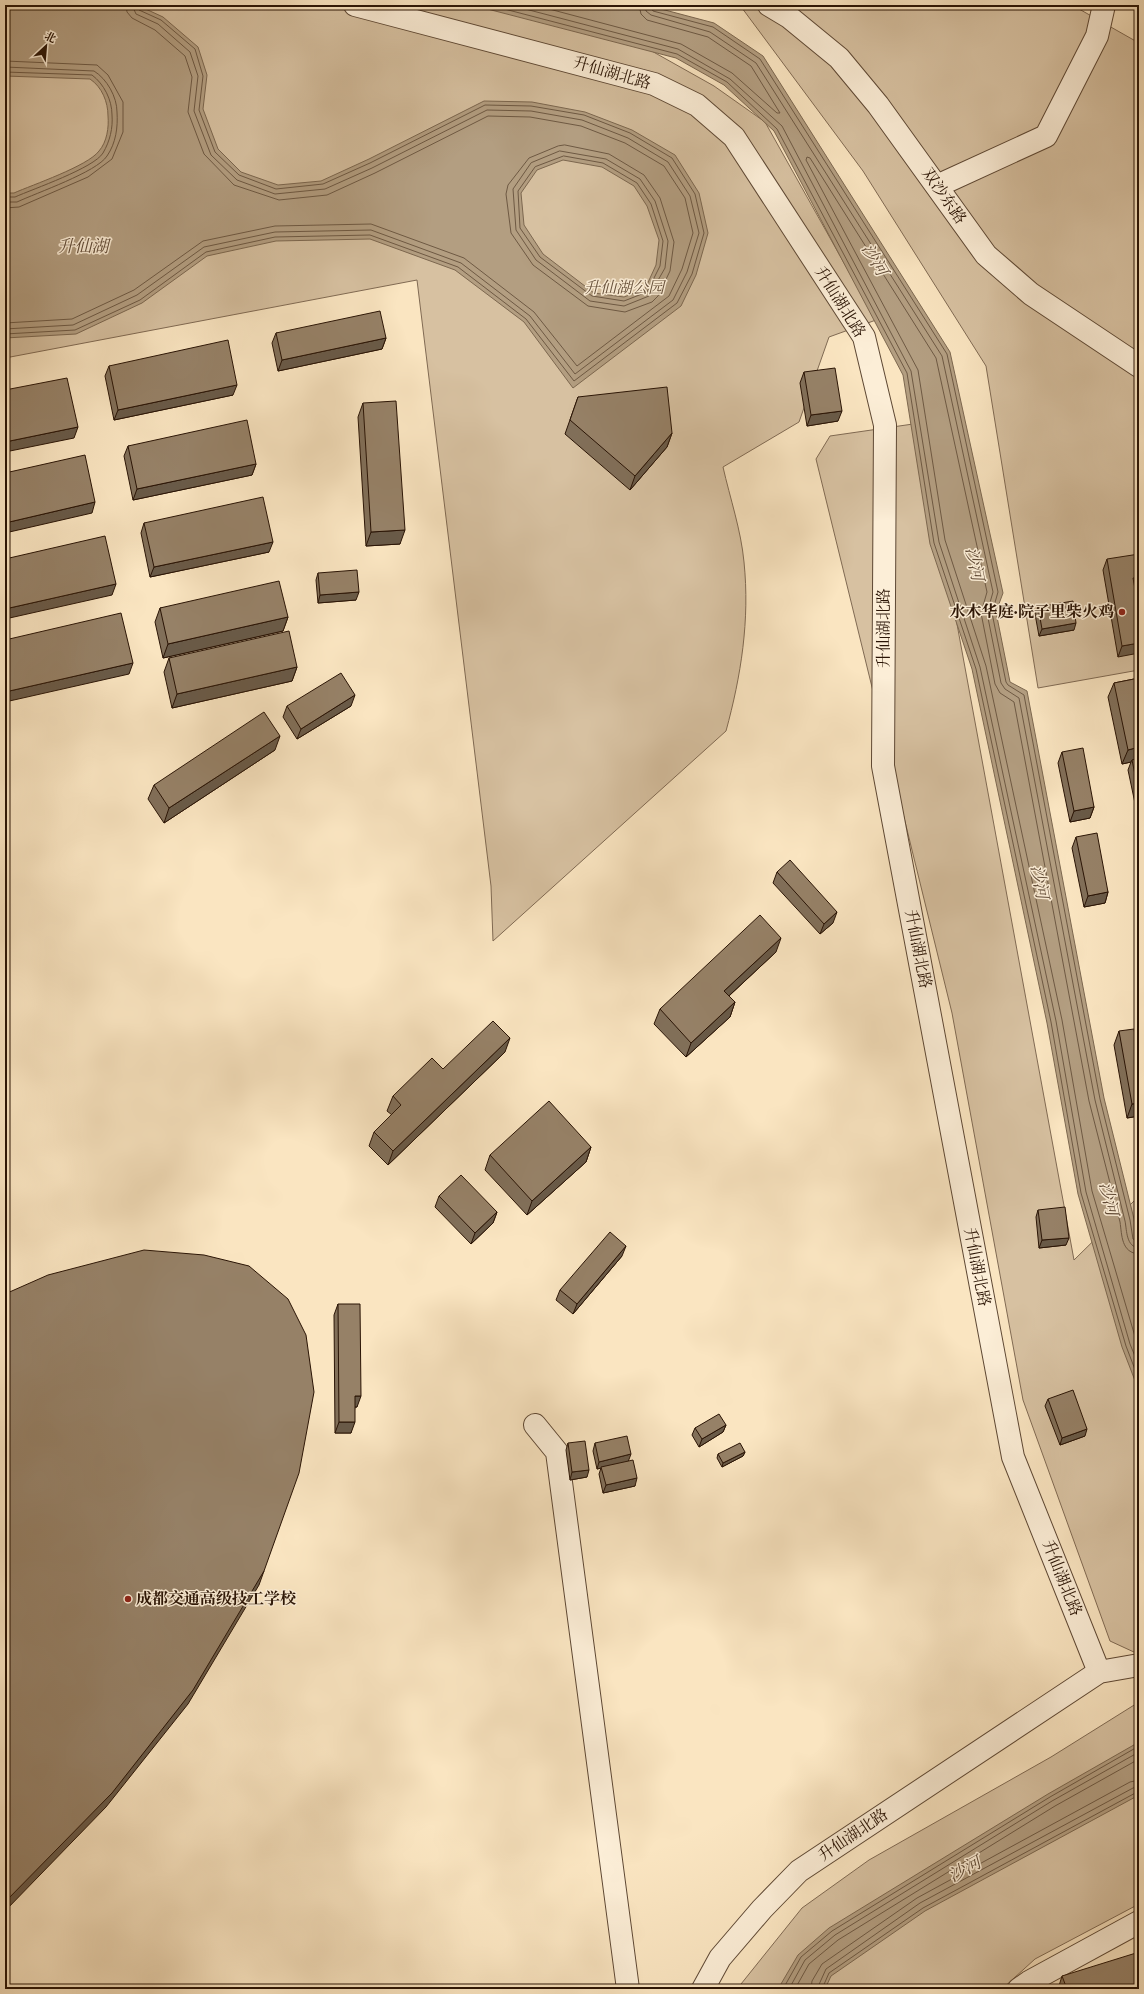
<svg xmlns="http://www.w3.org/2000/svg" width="1144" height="1994" viewBox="0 0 1144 1994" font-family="'Libre Bodoni','Noto Serif SC',serif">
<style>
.green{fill:#d7c1a1;stroke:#806a53}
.water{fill:#b39e81;stroke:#7c674f;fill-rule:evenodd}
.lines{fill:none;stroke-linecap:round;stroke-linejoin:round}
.shore{stroke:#6e5943;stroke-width:1}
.minor-casing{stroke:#5e4834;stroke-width:24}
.minor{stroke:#fceed7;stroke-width:22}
.wall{fill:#816f59;stroke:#2a1405}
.shaded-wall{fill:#695a48;stroke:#2a1405}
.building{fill:#968167;stroke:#2a1405}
.poi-dot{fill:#8f2418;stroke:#fceed7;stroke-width:1.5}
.labels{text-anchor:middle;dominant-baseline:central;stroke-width:3;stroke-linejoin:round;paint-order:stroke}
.street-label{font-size:16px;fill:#2a1405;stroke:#fceed7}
.park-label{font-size:16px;font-style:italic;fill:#67513c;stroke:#fceed7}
.poi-label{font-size:16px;font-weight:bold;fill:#2a1405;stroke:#fceed7;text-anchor:end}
.water-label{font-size:17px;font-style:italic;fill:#614b37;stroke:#fceed7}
</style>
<rect width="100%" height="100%" fill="#fae5c1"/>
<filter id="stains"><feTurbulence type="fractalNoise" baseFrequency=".005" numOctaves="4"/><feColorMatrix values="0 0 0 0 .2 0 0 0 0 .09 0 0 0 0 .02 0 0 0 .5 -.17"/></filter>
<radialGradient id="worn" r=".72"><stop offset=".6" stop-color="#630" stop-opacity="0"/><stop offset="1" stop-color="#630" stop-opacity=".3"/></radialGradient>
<g class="green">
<path d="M5,5h469l167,40 73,41 51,36 111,198 -47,17 -30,85 -76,45c7,31 18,63 21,95 6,58 -3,114 -18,169l-233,210 -2,-55 -74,-606 -412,78z"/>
<polygon points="732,5 1072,5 1139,43 1139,670 1038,688 986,366 863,171 742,8"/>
<polygon points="920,423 1074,1260 1134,1201 1139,1208 1139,1653 1136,1653 1110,1641 1023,1400 952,1013 816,459 830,436"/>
<polygon points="1139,1702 1139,1904 1035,1959 1002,1989 737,1989 802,1908 869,1860 1051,1757"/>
</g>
<g class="water">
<path d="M14,5h123l26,12 35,30 9,28 -4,34 15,40 23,23 37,13 43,-4 48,-22 115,-58 48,1 53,10 47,18 43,25 24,38 9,40 -12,42 -15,31 -108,82 -49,-66 -69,-52 -85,-31 -94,2 -69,15 -65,47 -66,31 -71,4v-145h9c18,-8 74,-27 85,-42 8,-9 10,-24 9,-35 0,-14 -6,-29 -18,-37l-85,-3v-65zM563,160l39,7 32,19 13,20 12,34 -3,25 -11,24 -21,8 -30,-4 -51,-39 -19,-29 -3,-32 16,-23z"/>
<polygon points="472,5 646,5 714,23 763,56 950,352 1003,593 996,612 1010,682 1027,691 1104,1098 1134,1219 1139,1251 1139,1391 1122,1347 1078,1194 1047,1023 972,669 930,544 903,375 774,131 724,85 676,58"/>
<polygon points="1139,1742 1139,1795 925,1911 831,1976 825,1989 778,1989 798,1955 829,1928 1048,1794"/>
</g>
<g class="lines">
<g class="shore">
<polyline points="489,5 677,54 727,82 777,129 907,373 934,543 976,669 1051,1022 1081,1193 1126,1346 1139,1380"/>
<polyline points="510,5 678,49 730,79 782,126 911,371 939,542 980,667 1056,1021 1086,1192 1130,1344 1139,1366"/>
<polyline points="534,5 681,44 732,73 777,113 780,113 751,66 708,37 647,20 641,14 639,5"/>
<path d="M645,5l1,6 5,4 59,17 46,31 186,293 51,236 -6,21 14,70 4,6 14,9 76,402 30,121c2,10 1,26 14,27"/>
<polyline points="650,5 653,11 713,27 760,59 947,354 998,592 992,613 1006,682 1008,685 1024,695 1100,1099 1130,1220 1133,1239 1139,1242"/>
<polyline points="5,61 97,65 108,75 123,102 123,132 112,159 88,177 19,207 5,208"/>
<path d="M5,67l89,4c13,8 23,26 23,41 1,15 -1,31 -10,44 -10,16 -71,37 -90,46h-12"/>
<path d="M5,72l87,3c12,9 20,25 20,40 1,13 -2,26 -9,38 -9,15 -70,36 -88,44h-10"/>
<polygon points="565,145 609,154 644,175 660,198 674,242 670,271 658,296 652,302 625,312 588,306 533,265 511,233 506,194 508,185 529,158 558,146"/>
<polygon points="560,151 606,159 640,179 655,201 668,241 665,268 649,296 624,306 590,301 536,260 516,230 513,189 531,163"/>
<polygon points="564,156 603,163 637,183 651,204 663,241 660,266 647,292 624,301 592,296 540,257 520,228 518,191 535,167"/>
<polyline points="5,323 72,319 134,290 203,241 275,226 371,224 464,258 534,312 577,366 669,296 682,269 693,233 685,198 664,166 625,143 581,126 530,117 488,116 375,173 327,195 279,200 234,185 204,154 188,112 192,77 185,56 155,30 132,18 127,12 126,5"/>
<polyline points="5,329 73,325 137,295 204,247 275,232 371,230 461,263 530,316 575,374 673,300 687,272 699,233 690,196 668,162 628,138 582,120 531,111 487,110 372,168 325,189 275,194 237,180 211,155 194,111 198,76 190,52 158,24 136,14 132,5"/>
<polyline points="5,334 75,330 140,300 206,252 275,237 370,235 458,267 526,319 574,381 677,303 692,274 704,233 695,194 672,158 630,133 584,115 531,106 485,105 370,163 323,184 276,189 239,175 215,152 199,110 203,76 195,49 161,20 139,10 137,5"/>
<path d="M1139,1254c-18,-1 -17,-19 -19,-32l-31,-121 -75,-399 -14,-9 -5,-9 -14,-71 6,-21 -51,-234 -126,-200 -3,-1 -1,3 112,210 27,170 41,126 76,354 30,171 47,159"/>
<polyline points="783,1989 801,1957 832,1931 1050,1797 1139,1746"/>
<polyline points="789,1989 805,1960 835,1935 1052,1801 1139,1752"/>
<polyline points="795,1989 809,1964 838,1940 1055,1806 1139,1759"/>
<polyline points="811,1989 812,1981 822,1964 917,1898 1130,1782 1139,1780"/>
<polyline points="817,1989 826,1969 920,1903 1133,1788 1139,1786"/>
<polyline points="822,1989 829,1973 923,1908 1139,1791"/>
</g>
<g class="minor-casing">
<g id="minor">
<polyline points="355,5 654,84 697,105 734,137 864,337 885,425 883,766 1013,1457 1099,1672"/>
<polyline points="769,5 789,17 839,58 878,105 986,255 1031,294 1139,366"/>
<polyline points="937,186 1046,136 1097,36 1104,5"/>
<polyline points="535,1425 557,1452 628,1989"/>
<polyline points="703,1989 720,1958 762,1909 799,1871 1099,1672 1139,1665"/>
<polyline points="1019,1989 1029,1982 1139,1922"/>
</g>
</g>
<use href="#minor" class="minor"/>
</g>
<g class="wall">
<polygon points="276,333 386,338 382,349 278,371 272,343"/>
<polygon points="109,366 233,395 114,420 105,376"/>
<polygon points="804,372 838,421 807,426 800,383"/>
<polygon points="578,397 672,433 667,447 630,490 565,434"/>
<polygon points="363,403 400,544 366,546 358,417"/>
<polygon points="128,446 256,464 252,475 133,500 124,456"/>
<polygon points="144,523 269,552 150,577 141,533"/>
<polygon points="1107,559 1135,588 1139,611 1118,657 1103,570"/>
<polygon points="318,573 356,600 318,603 316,580"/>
<polygon points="1038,607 1074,630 1039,636 1035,614"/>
<polygon points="160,608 288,617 283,631 163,658 155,622"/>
<polygon points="169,658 297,667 292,681 172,708 164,672"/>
<polygon points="1139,678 1139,807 1136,808 1128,770 1131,762 1122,764 1108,697 1114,683"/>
<polygon points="287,706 351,706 297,739 283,717"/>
<polygon points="275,750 164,823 148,799 154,785"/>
<polygon points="1062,752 1094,807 1090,818 1070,822 1058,763"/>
<polygon points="1076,837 1108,892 1105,903 1084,907 1072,848"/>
<polygon points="777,872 833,923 820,934 773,883"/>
<polygon points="776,952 729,996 735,1002 730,1017 686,1057 654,1024 660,1009"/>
<polygon points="1119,1031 1139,1116 1127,1118 1114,1045"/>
<polygon points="505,1052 388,1165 369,1146 374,1132 392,1115 387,1111 393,1096 443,1069"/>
<polygon points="591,1147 586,1162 527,1215 485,1170 490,1155"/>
<polygon points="439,1196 497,1212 493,1223 471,1244 435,1207"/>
<polygon points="1038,1210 1066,1245 1039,1248 1036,1217"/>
<polygon points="622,1256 573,1314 556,1300 560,1290"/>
<polygon points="338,1304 357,1407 355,1407 351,1433 335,1433 334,1315"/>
<polygon points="1048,1399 1085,1436 1060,1445 1045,1406"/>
<polygon points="726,1425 723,1432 699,1447 692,1435 695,1428"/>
<polygon points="568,1443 587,1477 570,1480 566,1450"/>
<polygon points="595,1443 629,1461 635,1486 603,1493 599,1474 601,1468 597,1469 593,1451"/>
<polygon points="745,1452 743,1456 722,1467 717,1458 718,1454"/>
<polygon points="1062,1976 1139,1989 1058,1989"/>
</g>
<g class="shaded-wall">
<polygon points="386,338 382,349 278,371 282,360"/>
<polygon points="237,385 233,395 114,420 118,410"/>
<polygon points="842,411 838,421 807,426 811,415"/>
<polygon points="78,427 74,438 5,452 5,442"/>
<polygon points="672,433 667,447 630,490 635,476"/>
<polygon points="256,464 252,475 133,500 137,489"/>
<polygon points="95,502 92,513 5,533 5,523"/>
<polygon points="405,530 400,544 366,546 371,532"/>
<polygon points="273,542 269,552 150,577 154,567"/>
<polygon points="1139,577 1139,587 1130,589 1133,578"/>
<polygon points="116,584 112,595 5,619 5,609"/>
<polygon points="359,592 356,600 318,603 320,595"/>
<polygon points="288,617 283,631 163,658 168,644"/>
<polygon points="1076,623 1074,630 1039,636 1042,629"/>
<polygon points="1139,643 1139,653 1118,657 1122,646"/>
<polygon points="133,663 129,674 5,702 5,692"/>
<polygon points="297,667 292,681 172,708 177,694"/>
<polygon points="355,695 351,706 297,739 301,729"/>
<polygon points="280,736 275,750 164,823 169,808"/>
<polygon points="1139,747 1139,761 1132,760 1131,762 1122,764 1128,750"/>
<polygon points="1139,799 1139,807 1136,808"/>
<polygon points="1094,807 1090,818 1070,822 1074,811"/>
<polygon points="1108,892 1105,903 1084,907 1088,896"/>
<polygon points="837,912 833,923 820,934 824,924"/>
<polygon points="781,938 776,952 719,1005 724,991"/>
<polygon points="735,1002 730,1017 686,1057 691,1043"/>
<polygon points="510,1038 505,1052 388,1165 393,1151"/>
<polygon points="1139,1103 1139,1116 1127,1118 1132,1104"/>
<polygon points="591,1147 586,1162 527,1215 532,1201"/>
<polygon points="497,1212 493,1223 471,1244 475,1233"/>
<polygon points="1069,1238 1066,1245 1039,1248 1042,1240"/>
<polygon points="626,1246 622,1256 573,1314 577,1304"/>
<polygon points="355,1396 361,1396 357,1407 351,1407"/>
<polygon points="339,1422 355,1422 351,1433 335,1433"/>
<polygon points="726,1425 723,1432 699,1447 702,1439"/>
<polygon points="1087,1429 1085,1436 1060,1445 1062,1438"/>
<polygon points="745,1452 743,1456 722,1467 723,1463"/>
<polygon points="631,1454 628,1462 597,1469 599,1462"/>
<polygon points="589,1470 587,1477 570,1480 572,1472"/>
<polygon points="637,1478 635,1486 603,1493 606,1485"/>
<polygon points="264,1571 259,1585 188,1704 106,1807 5,1911 5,1902"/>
</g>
<g class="building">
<polygon points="380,311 386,338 282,360 276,333"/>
<polygon points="228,340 237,385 118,410 109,366"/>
<polygon points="835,368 842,411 811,415 804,372"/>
<polygon points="67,378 78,427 5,442 5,390"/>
<polygon points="667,387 672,433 635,476 570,420 578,397"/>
<polygon points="396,401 405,530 371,532 363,403"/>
<polygon points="247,420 256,464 137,489 128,446"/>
<polygon points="85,455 95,502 5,523 5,473"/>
<polygon points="263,497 273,542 154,567 144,523"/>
<polygon points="105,536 116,584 5,609 5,559"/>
<polygon points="1139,554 1139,577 1133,578 1139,611 1139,643 1122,646 1107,559"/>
<polygon points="357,570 359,592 320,595 318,573"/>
<polygon points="279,581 288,617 168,644 160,608"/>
<polygon points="1073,601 1076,623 1042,629 1038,607"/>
<polygon points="121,613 133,663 5,692 5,640"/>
<polygon points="289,631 297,667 177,694 169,658"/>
<polygon points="341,673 355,695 301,729 287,706"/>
<polygon points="1139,678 1139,747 1128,750 1114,683"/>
<polygon points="264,712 280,736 169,808 154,785"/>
<polygon points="1083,748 1094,807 1074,811 1062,752"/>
<polygon points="1139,758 1139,794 1132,760"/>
<polygon points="1097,833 1108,892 1088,896 1076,837"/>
<polygon points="790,860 837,912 824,924 777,872"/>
<polygon points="760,915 781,938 724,991 735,1002 691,1043 660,1009"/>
<polygon points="493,1021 510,1038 393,1151 374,1132 401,1105 393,1096 432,1058 443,1069"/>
<polygon points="1134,1029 1139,1058 1139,1103 1132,1104 1119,1031"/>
<polygon points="549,1101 591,1147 532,1201 490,1155"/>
<polygon points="461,1175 497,1212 475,1233 439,1196"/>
<polygon points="1065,1207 1069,1238 1042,1240 1038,1210"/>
<polygon points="610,1232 626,1246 577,1304 560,1290"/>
<polygon points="144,1250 204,1255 249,1266 288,1299 306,1335 314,1392 299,1473 264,1571 193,1690 112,1793 5,1902 5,1294 48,1275"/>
<polygon points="338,1304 360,1304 361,1396 355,1396 355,1422 339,1422"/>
<polygon points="1073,1390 1087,1429 1062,1438 1048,1399"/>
<polygon points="719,1414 726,1425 702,1439 695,1428"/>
<polygon points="627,1436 631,1454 599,1462 595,1443"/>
<polygon points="585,1441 589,1470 572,1472 568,1443"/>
<polygon points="740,1443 745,1452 723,1463 718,1454"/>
<polygon points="633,1460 637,1478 606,1485 601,1467"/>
<polygon points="1136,1953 1139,1962 1139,1989 1067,1989 1062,1976"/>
</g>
<g class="poi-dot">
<circle cx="1122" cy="612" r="4"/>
<circle cx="128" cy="1599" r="4"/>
</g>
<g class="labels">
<g class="street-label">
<text transform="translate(612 73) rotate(16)">升仙湖北路</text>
<text transform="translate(944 196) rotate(55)">双沙东路</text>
<text transform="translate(840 302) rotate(58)">升仙湖北路</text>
<text transform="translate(884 628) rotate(-90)">升仙湖北路</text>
<text transform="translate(918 949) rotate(79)">升仙湖北路</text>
<text transform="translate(977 1267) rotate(79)">升仙湖北路</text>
<text transform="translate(1062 1578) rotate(68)">升仙湖北路</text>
<text transform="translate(853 1835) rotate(-34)">升仙湖北路</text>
</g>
<g class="park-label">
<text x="624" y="288">升仙湖公园</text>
</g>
<g class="poi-label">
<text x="1114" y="612">水木华庭·院子里柴火鸡</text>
<text x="136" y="1599" text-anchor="start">成都交通高级技工学校</text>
</g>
<g class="water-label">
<text x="83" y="247">升仙湖</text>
<text transform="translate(874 260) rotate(59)">沙河</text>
<text transform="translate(974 564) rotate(78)">沙河</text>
<text transform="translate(1039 882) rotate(79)">沙河</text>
<text transform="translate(1108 1199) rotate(77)">沙河</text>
<text transform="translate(965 1870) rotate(-29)">沙河</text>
</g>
</g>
<rect width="1144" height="1994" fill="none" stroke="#fae5c1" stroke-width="20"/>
<rect x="6" y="6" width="1132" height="1982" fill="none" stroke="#2a1405" stroke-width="2"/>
<rect x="10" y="10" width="1124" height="1974" fill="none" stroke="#2a1405"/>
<g transform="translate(46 46) rotate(26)" stroke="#fceed7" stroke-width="3" paint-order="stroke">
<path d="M0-3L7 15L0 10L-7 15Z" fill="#2a1405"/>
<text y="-6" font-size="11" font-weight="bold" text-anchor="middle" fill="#2a1405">北</text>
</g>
<rect width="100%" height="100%" filter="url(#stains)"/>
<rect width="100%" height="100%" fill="url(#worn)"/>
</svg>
